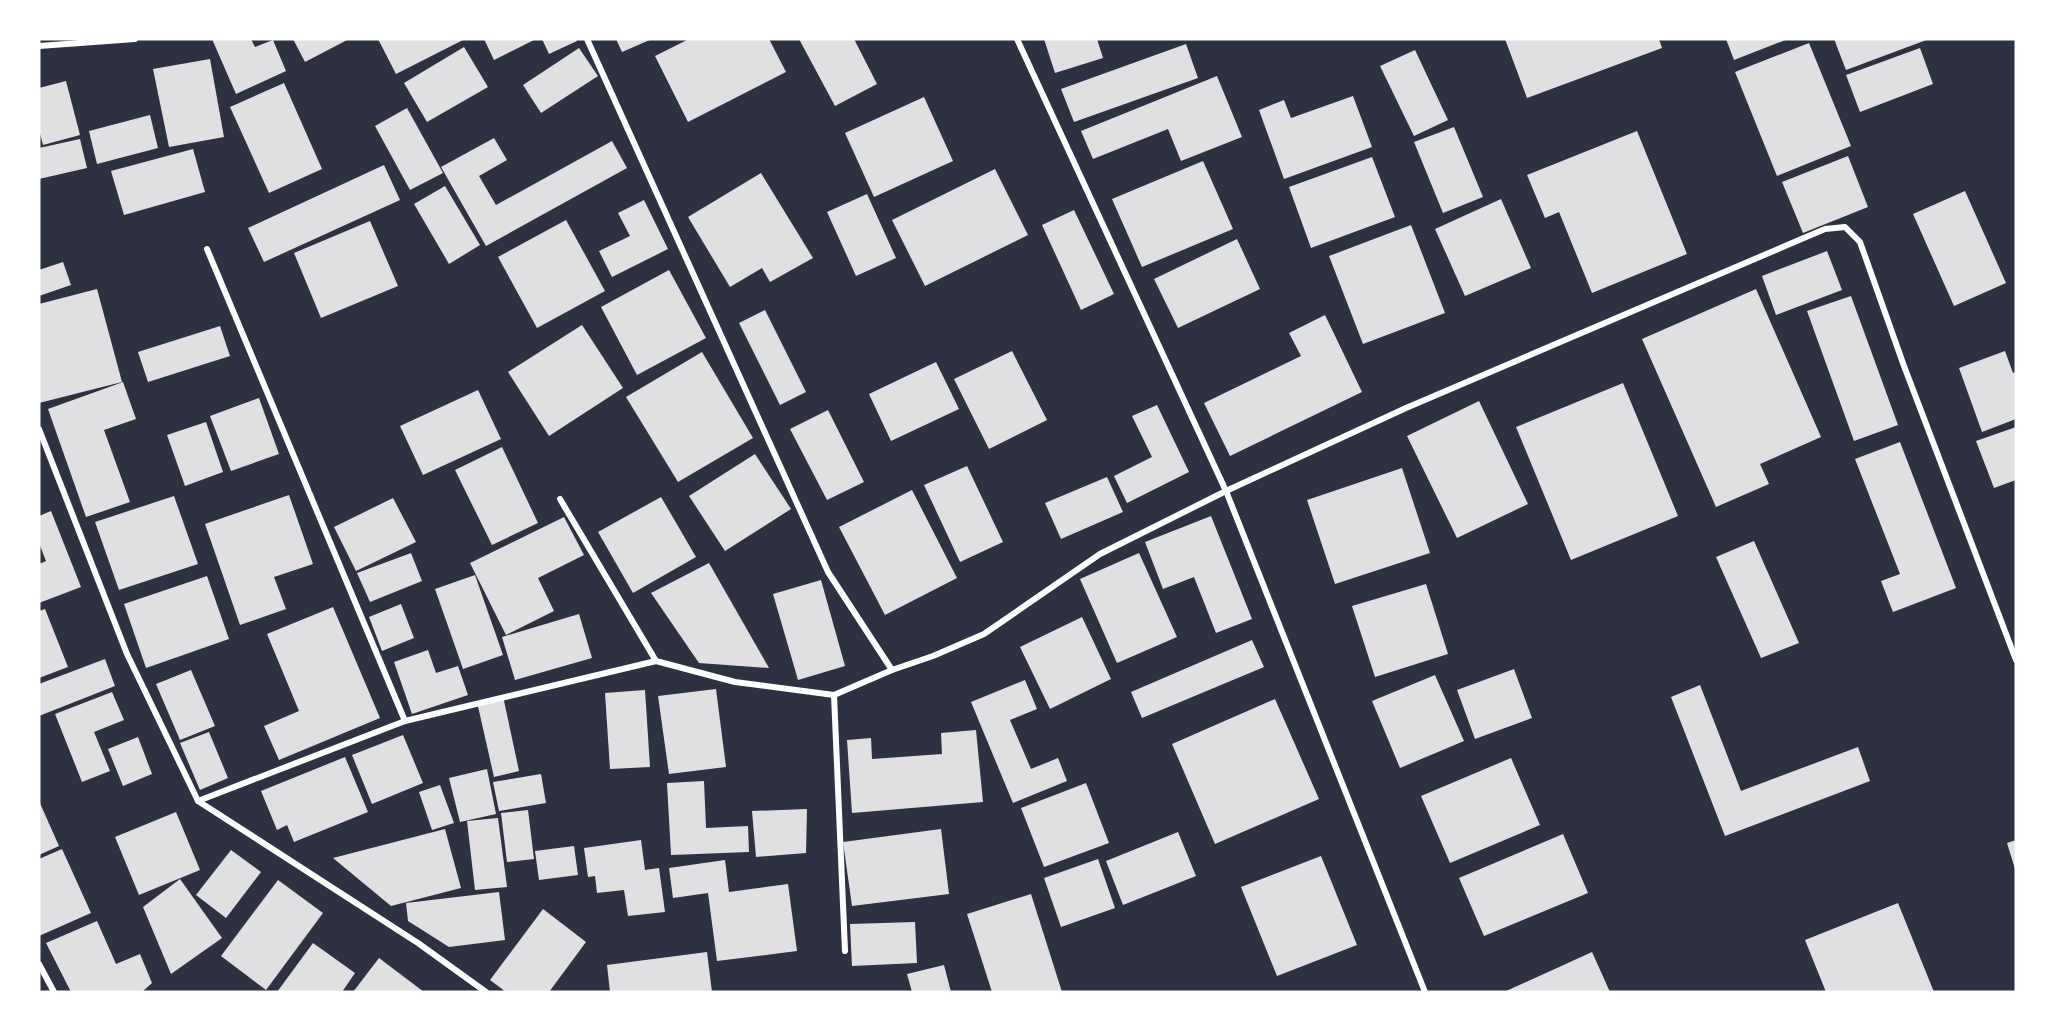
<svg xmlns="http://www.w3.org/2000/svg" width="2055" height="1031" viewBox="0 0 2055 1031" font-family="'Space Grotesk',sans-serif">
<style>
.building{fill:#e0e0e3}
.lines{fill:none;stroke-linecap:round;stroke-linejoin:round}
.minor{stroke:#fff;stroke-width:6}
</style>
<rect width="100%" height="100%" fill="#2d3142"/>
<g class="building">
<polygon points="212,39 251,39 255,47 273,40 286,71 236,94"/>
<polygon points="293,39 349,39 305,62"/>
<polygon points="378,39 465,39 396,74"/>
<polygon points="484,39 536,39 494,60"/>
<polygon points="542,39 576,39 577,41 549,54"/>
<polygon points="616,39 652,39 622,52"/>
<polygon points="689,39 769,39 786,72 688,122 655,56"/>
<polygon points="799,39 854,39 877,84 835,106"/>
<polygon points="1044,39 1097,39 1103,58 1055,73"/>
<polygon points="1505,39 1659,39 1662,48 1527,98"/>
<polygon points="1726,39 1788,39 1734,60"/>
<polygon points="1834,39 1929,39 1846,70"/>
<polygon points="1809,43 1851,146 1777,176 1735,72"/>
<polygon points="1186,44 1198,78 1074,122 1061,89"/>
<polygon points="464,47 488,87 427,122 404,83"/>
<polygon points="579,48 598,76 541,113 523,85"/>
<polygon points="1920,48 1933,84 1860,112 1846,75"/>
<polygon points="1415,50 1448,120 1414,136 1380,66"/>
<polygon points="210,59 224,137 169,147 153,69"/>
<polygon points="1217,76 1242,137 1181,161 1168,129 1093,159 1081,131"/>
<polygon points="66,81 80,135 43,145 39,130 39,88"/>
<polygon points="284,83 322,169 269,193 230,107"/>
<polygon points="1353,96 1372,147 1284,179 1259,110 1284,100 1291,118"/>
<polygon points="924,97 953,161 874,197 845,133"/>
<polygon points="407,108 443,173 410,190 375,126"/>
<polygon points="150,115 158,148 97,164 89,131"/>
<polygon points="1454,127 1483,197 1443,213 1414,142"/>
<polygon points="1637,131 1687,254 1592,293 1559,212 1545,218 1527,175"/>
<polygon points="494,138 507,160 479,176 496,205 612,141 627,168 486,246 441,167"/>
<polygon points="80,139 87,168 39,179 39,148"/>
<polygon points="193,149 205,192 124,215 111,171"/>
<polygon points="1848,156 1868,207 1803,233 1782,182"/>
<polygon points="1372,157 1395,217 1311,248 1289,187"/>
<polygon points="1203,161 1233,229 1142,267 1112,199"/>
<polygon points="384,165 400,200 264,262 248,228"/>
<polygon points="995,169 1028,235 925,286 892,220"/>
<polygon points="761,173 813,258 770,282 762,268 730,287 688,217"/>
<polygon points="445,186 480,245 449,264 414,204"/>
<polygon points="1965,191 2006,283 1954,306 1913,214"/>
<polygon points="867,194 896,258 856,276 827,212"/>
<polygon points="1501,199 1531,268 1465,296 1435,229"/>
<polygon points="644,200 668,249 612,277 599,251 630,236 618,213"/>
<polygon points="1074,210 1114,294 1081,310 1042,225"/>
<polygon points="566,220 605,291 537,328 498,257"/>
<polygon points="370,221 398,286 321,318 294,253"/>
<polygon points="1411,225 1445,313 1363,344 1329,256"/>
<polygon points="1237,239 1260,289 1178,328 1154,279"/>
<polygon points="1827,251 1842,290 1776,315 1762,276"/>
<polygon points="63,262 71,285 39,296 39,270"/>
<polygon points="669,270 706,338 637,375 601,307"/>
<polygon points="97,289 122,382 39,403 39,304"/>
<polygon points="1756,289 1821,437 1760,464 1769,484 1716,507 1642,339"/>
<polygon points="1851,296 1898,425 1854,441 1807,311"/>
<polygon points="765,310 806,392 780,405 739,323"/>
<polygon points="1325,315 1362,392 1230,456 1204,403 1301,356 1289,333"/>
<polygon points="582,325 623,388 549,436 508,372"/>
<polygon points="220,326 230,356 148,382 138,352"/>
<polygon points="1012,351 1047,420 989,449 954,379"/>
<polygon points="2005,351 2013,373 2016,372 2016,419 1982,432 1959,368"/>
<polygon points="702,352 753,438 678,482 626,397"/>
<polygon points="936,362 959,409 891,441 869,394"/>
<polygon points="123,382 136,419 104,430 130,502 86,517 48,409"/>
<polygon points="1623,383 1678,516 1571,560 1516,427"/>
<polygon points="478,390 501,439 423,475 400,426"/>
<polygon points="259,398 279,454 231,471 210,416"/>
<polygon points="1479,401 1528,504 1457,538 1407,436"/>
<polygon points="1157,405 1189,472 1127,503 1114,476 1152,457 1132,416"/>
<polygon points="828,410 864,482 827,500 790,429"/>
<polygon points="206,422 223,472 185,486 167,435"/>
<polygon points="2016,427 2016,480 1994,488 1976,441"/>
<polygon points="1900,442 1956,588 1893,612 1881,581 1900,574 1855,459"/>
<polygon points="502,447 538,523 492,545 455,470"/>
<polygon points="755,454 791,509 725,551 689,496"/>
<polygon points="967,466 1003,542 960,562 924,485"/>
<polygon points="1402,468 1430,553 1335,584 1307,500"/>
<polygon points="1107,477 1123,512 1061,539 1045,503"/>
<polygon points="912,490 957,578 885,615 839,527"/>
<polygon points="289,495 313,564 274,577 286,609 240,625 205,524"/>
<polygon points="174,496 198,564 119,590 95,522"/>
<polygon points="661,497 696,557 633,593 598,532"/>
<polygon points="393,498 416,542 356,571 334,527"/>
<polygon points="51,511 81,587 39,603 39,564 46,561 39,543 39,516"/>
<polygon points="1211,516 1252,619 1216,633 1194,577 1163,589 1145,542"/>
<polygon points="564,517 584,555 538,578 554,611 506,635 470,563"/>
<polygon points="1754,541 1799,643 1761,658 1716,557"/>
<polygon points="411,553 422,581 370,602 357,573"/>
<polygon points="1139,553 1177,637 1117,663 1080,579"/>
<polygon points="709,563 769,668 699,663 651,593"/>
<polygon points="475,575 503,655 463,669 435,589"/>
<polygon points="207,576 229,639 146,668 124,604"/>
<polygon points="821,580 845,666 798,680 773,594"/>
<polygon points="1426,584 1448,654 1375,677 1352,606"/>
<polygon points="401,604 414,638 382,651 369,617"/>
<polygon points="333,607 380,718 279,760 264,726 299,711 267,634"/>
<polygon points="45,609 68,667 39,678 39,611"/>
<polygon points="579,614 592,658 515,680 502,637"/>
<polygon points="1082,617 1111,679 1050,709 1020,647"/>
<polygon points="1252,640 1264,667 1142,718 1131,692"/>
<polygon points="428,650 436,673 458,666 468,695 412,714 394,662"/>
<polygon points="105,659 115,686 39,716 39,684"/>
<polygon points="1514,669 1532,718 1475,739 1457,690"/>
<polygon points="191,670 215,726 180,740 156,684"/>
<polygon points="1435,675 1464,741 1400,768 1372,701"/>
<polygon points="1025,680 1037,709 1010,720 1031,769 1058,758 1067,781 1013,803 971,702"/>
<polygon points="1700,685 1741,791 1858,747 1870,781 1725,836 1671,697"/>
<polygon points="716,689 726,767 669,774 658,696"/>
<polygon points="645,690 650,767 610,769 605,693"/>
<polygon points="112,692 124,720 94,732 110,771 82,782 55,714"/>
<polygon points="503,696 519,771 494,777 477,702"/>
<polygon points="1275,699 1319,799 1215,844 1172,744"/>
<polygon points="976,730 983,802 852,813 847,740 871,738 872,759 942,754 941,733"/>
<polygon points="209,732 228,778 200,790 180,743"/>
<polygon points="403,735 423,783 372,804 352,755"/>
<polygon points="138,737 152,774 123,786 108,749"/>
<polygon points="345,757 368,812 294,842 287,825 277,830 261,791"/>
<polygon points="1511,758 1540,825 1450,863 1421,796"/>
<polygon points="487,769 496,814 460,822 449,778"/>
<polygon points="541,774 546,803 499,811 493,782"/>
<polygon points="704,781 706,828 748,826 749,852 671,855 667,783"/>
<polygon points="1086,783 1109,843 1044,867 1021,808"/>
<polygon points="440,785 454,823 432,830 419,792"/>
<polygon points="39,801 59,846 39,855"/>
<polygon points="807,809 806,853 756,857 752,811"/>
<polygon points="528,810 534,859 507,862 501,813"/>
<polygon points="176,812 200,870 139,895 115,837"/>
<polygon points="498,818 507,887 475,890 467,821"/>
<polygon points="445,829 461,888 391,906 333,858"/>
<polygon points="941,829 949,894 852,906 843,842"/>
<polygon points="1178,832 1196,876 1123,905 1106,861"/>
<polygon points="1563,834 1588,893 1484,936 1459,878"/>
<polygon points="641,840 645,870 659,868 665,912 628,916 624,890 597,893 595,876 588,877 584,848"/>
<polygon points="2016,840 2016,868 2015,869 2007,843"/>
<polygon points="574,846 578,875 539,880 535,851"/>
<polygon points="62,849 91,913 39,936 39,859"/>
<polygon points="231,850 261,872 226,918 196,895"/>
<polygon points="1321,856 1357,945 1277,976 1241,887"/>
<polygon points="1098,859 1115,908 1061,927 1044,878"/>
<polygon points="725,860 729,892 788,884 797,951 717,961 708,893 673,898 669,868"/>
<polygon points="180,879 222,938 171,974 143,907"/>
<polygon points="278,880 323,913 266,990 221,956"/>
<polygon points="499,892 505,940 449,947 408,921 406,903"/>
<polygon points="1031,894 1062,992 992,992 967,914"/>
<polygon points="1898,903 1934,992 1826,992 1805,940"/>
<polygon points="543,909 586,942 549,992 506,992 490,980"/>
<polygon points="97,921 116,964 140,954 152,983 142,992 71,992 46,943"/>
<polygon points="915,922 917,963 852,966 850,924"/>
<polygon points="313,943 355,973 342,992 277,992"/>
<polygon points="707,952 712,992 610,992 607,965"/>
<polygon points="1592,952 1610,992 1504,992"/>
<polygon points="379,958 424,992 353,992"/>
<polygon points="944,965 951,992 912,992 907,974"/>
</g>
<g class="lines">
<g class="minor">
<polyline points="587,39 828,572 892,670 933,656 984,634 1100,554 1226,491 1406,408 1825,229 1845,227 1860,242 1904,366 2016,660"/>
<polyline points="1017,39 1226,491 1425,992"/>
<polyline points="39,46 135,39"/>
<polyline points="207,249 405,721"/>
<polyline points="39,429 127,654 198,801 418,943 486,992"/>
<polyline points="560,499 656,661"/>
<polyline points="834,695 845,951"/>
<polyline points="198,801 405,721 656,661 735,682 834,695 892,670"/>
<polyline points="39,964 54,992"/>
</g>
</g>
<rect width="2055" height="1031" fill="none" stroke="#ffffff" stroke-width="81"/>
</svg>
